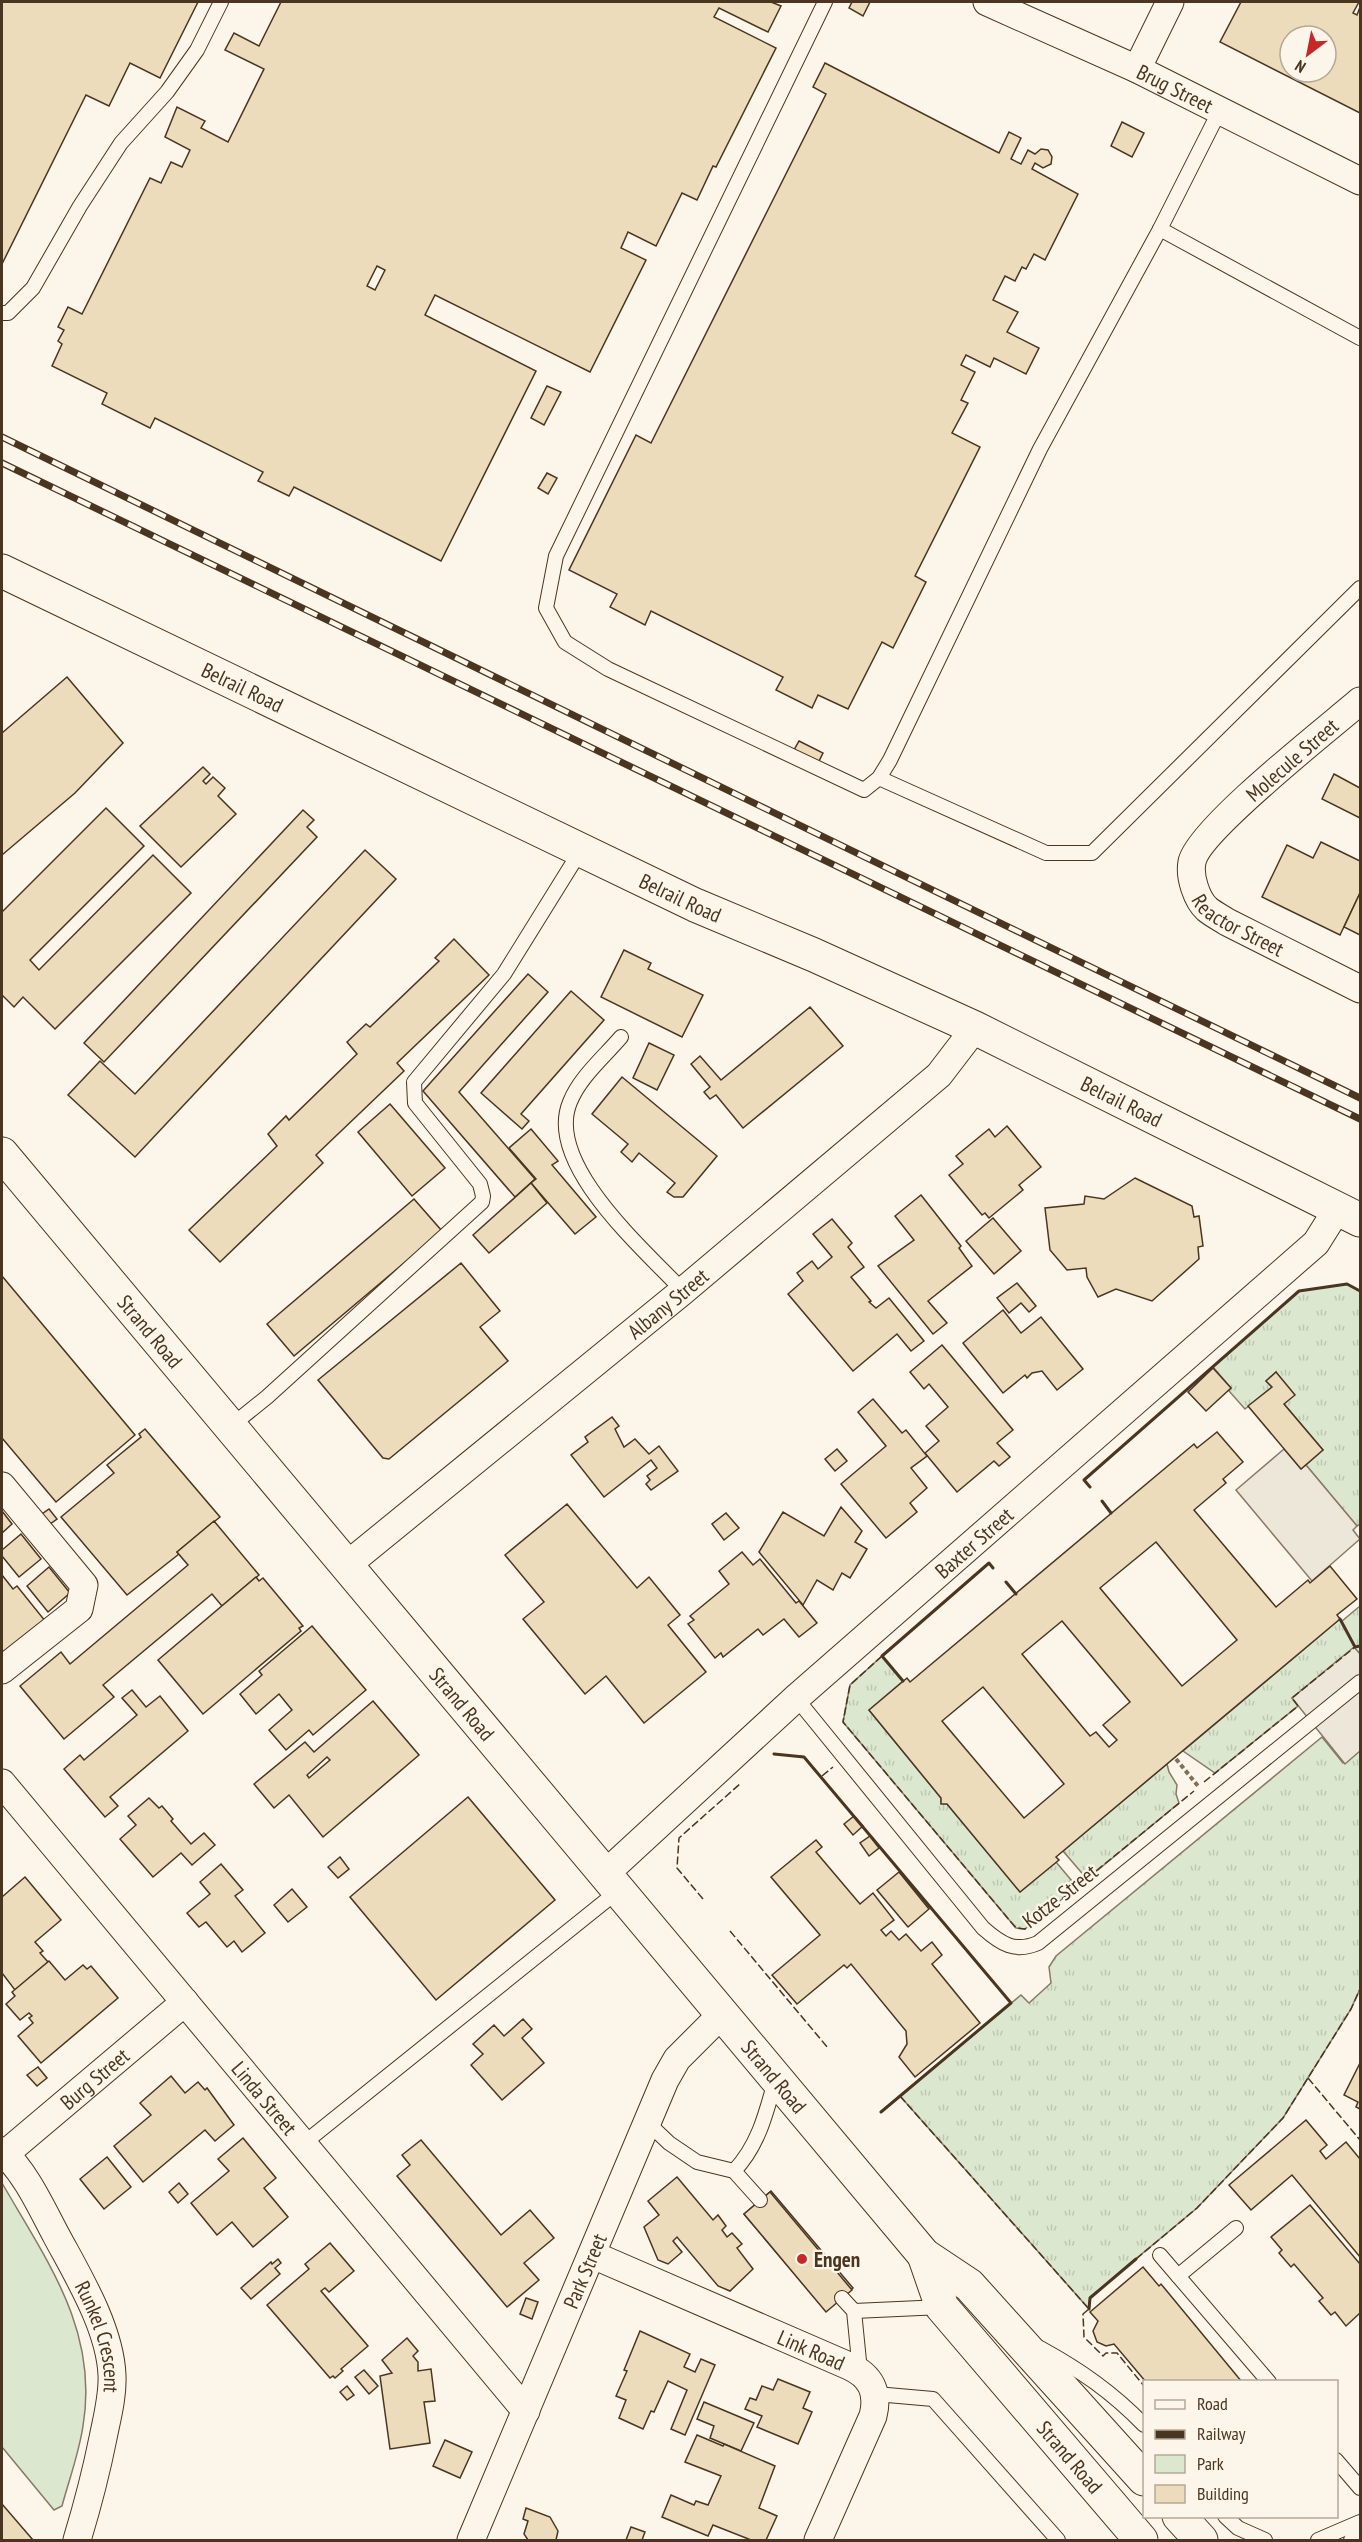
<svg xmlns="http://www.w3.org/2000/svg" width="1362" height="2542" viewBox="0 0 1362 2542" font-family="'PT Sans Narrow',sans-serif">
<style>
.grass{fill:url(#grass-tufts);stroke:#887966;stroke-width:1.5}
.green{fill:#dce7d0;stroke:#887966;stroke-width:1.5}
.parking{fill:#ede7d9;stroke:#887966;stroke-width:1.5}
.building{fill:#ecdcbc;stroke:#4a3520;stroke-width:1.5;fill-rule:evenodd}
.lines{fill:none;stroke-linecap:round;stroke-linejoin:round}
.service-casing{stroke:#4a3520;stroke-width:16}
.minor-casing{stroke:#4a3520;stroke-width:29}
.tertiary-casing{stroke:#4a3520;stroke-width:35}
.primary-casing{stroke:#4a3520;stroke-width:35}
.path{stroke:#7f6f5c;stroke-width:4;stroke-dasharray:4.5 3;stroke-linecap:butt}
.service{stroke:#fbf6e9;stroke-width:14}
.minor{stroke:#fbf6e9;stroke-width:27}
.tertiary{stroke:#fbf6e9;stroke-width:33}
.primary{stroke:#fbf6e9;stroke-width:33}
.rail-casing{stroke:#4a3520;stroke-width:7}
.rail{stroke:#fbf6e9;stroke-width:4.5;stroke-dasharray:14;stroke-linecap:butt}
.fence{stroke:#4a3520;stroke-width:1.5;stroke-dasharray:8 3;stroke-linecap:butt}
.wall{stroke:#4a3520;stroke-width:3}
.poi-dot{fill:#c62828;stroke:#fbf6e9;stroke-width:2}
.labels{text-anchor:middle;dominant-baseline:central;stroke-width:4.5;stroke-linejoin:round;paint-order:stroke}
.street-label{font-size:21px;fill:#4a3520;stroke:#fbf6e9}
.poi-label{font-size:21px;font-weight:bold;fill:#4a3520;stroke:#fbf6e9;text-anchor:start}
</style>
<defs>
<pattern id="grass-tufts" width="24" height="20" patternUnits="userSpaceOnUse" patternTransform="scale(1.5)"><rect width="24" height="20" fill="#dce7d0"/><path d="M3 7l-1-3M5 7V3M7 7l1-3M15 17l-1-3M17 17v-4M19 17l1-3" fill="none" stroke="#bec7b2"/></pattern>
</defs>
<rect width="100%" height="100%" fill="#fbf6e9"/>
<g class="grass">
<polygon points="1347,1284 1360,1291 1360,1524 1357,1526 1306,1465 1323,1450 1284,1404 1276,1372 1266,1381 1272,1387 1245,1409 1229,1391 1231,1388 1213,1367 1299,1291"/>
<polygon points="1360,1606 1360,1654 1354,1648 1292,1698 1298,1706 1215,1773 1183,1751 1340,1619 1342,1621"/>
<polygon points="882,1656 903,1681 869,1710 941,1798 941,1803 947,1804 1020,1892 1056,1862 1077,1887 1025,1929 1016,1928 843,1722 850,1685"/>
<polygon points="1322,1737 1343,1763 1360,1751 1360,1989 1351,2009 1283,2118 1197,2208 1090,2297 1089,2309 900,2096 1021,1995 1029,2003 1051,1983 1049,1967 1056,1956"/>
<polygon points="1167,1764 1169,1772 1177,1785 1176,1794 1179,1803 1087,1879 1063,1851"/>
</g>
<path class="green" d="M2,2183c45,78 97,148 81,243 -4,27 -14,54 -21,80l-8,4 -52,-63z"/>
<g class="parking">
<polygon points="1284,1449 1301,1469 1306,1465 1357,1526 1353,1530 1360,1539 1312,1581 1236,1490"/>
<polygon points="1354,1647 1360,1654 1360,1751 1345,1764 1292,1698"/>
</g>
<g class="building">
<polygon points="2,2 198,2 160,78 130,63 109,106 86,95 2,264"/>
<path d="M281,2h490l10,4 -13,26 -49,-24 -5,9 62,31 -60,119 -3,-1 -16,34 -15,-7 -26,53 -28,-14 -7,16 25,12 -56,112 -155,-77 -10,20 111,56 -95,190 -147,-74 -5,9 -31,-15 5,-9 -108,-54 -5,10 -48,-24 5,-11 -55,-27 10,-22 -4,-3 6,-11 -6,-3 10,-20 14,7 68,-136 11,5 10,-21 11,5 8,-17 -25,-13 12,-30 28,14 -4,7 27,14 36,-73 -39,-19 9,-17 25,13zM377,266l8,4 -10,20 -8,-4z"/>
<polygon points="852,2 870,2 863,16 849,8"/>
<path d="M1241,2h118l-6,11 4,2 3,-8v106l-140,-71zM1290,36h36v36h-36z"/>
<polygon points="825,63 999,153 1009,132 1021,138 1011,159 1021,164 1028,150 1035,154 1041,149 1048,150 1052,157 1051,164 1043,168 1035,163 1032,169 1078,194 1045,260 1034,254 1026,269 1022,267 1015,281 1005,276 993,300 1018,312 1007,332 1039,348 1026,374 994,358 990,367 966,355 961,365 975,372 961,400 968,403 952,433 980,447 915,576 926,582 893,648 882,642 848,709 818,695 812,708 776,690 783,677 651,611 645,625 610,607 617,594 569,570 636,435 651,443 826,94 813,87"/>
<polygon points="1122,122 1144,133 1132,157 1111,146"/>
<polygon points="547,386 561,392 544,425 531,418"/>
<polygon points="547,473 557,478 548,494 538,488"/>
<polygon points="67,677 123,743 75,793 2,855 2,733"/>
<polygon points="799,741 823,753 818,763 794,750"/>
<polygon points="203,767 210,774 203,781 206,784 213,777 225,788 218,796 236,814 181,867 140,826"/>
<polygon points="1334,774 1360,788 1360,818 1322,799"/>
<polygon points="106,808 144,846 30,960 39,970 153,855 191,893 55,1029 23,997 14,1007 2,995 2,912"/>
<polygon points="303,810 314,820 307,827 317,837 104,1062 84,1043"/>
<polygon points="1321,842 1360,861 1360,893 1340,935 1262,897 1287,845 1313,858"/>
<polygon points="365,850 396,879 135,1157 68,1095 100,1061 135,1094"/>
<polygon points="1360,893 1360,935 1344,927"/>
<polygon points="454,939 489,975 397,1063 404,1071 316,1155 323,1163 220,1262 189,1230 277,1146 268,1134 286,1116 289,1120 357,1054 347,1042 366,1024 370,1027 439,961 435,958"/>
<polygon points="624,950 651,963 648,969 703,995 682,1037 601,997"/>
<polygon points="528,974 548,992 459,1092 535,1179 515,1197 423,1091"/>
<polygon points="571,991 604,1020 521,1114 529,1121 522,1129 481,1093"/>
<polygon points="810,1007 843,1046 743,1128 716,1095 710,1099 704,1092 710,1087 691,1064 700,1056 721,1080"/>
<polygon points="649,1043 674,1055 657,1090 633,1078"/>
<polygon points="622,1077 717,1156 683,1197 674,1197 667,1192 675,1183 639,1153 632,1162 621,1152 628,1144 592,1114"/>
<polygon points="390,1104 445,1168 412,1196 358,1132"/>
<polygon points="1007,1126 1041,1167 1019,1185 1023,1190 989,1218 985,1213 982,1215 949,1175 963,1164 956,1156 989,1129 995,1137"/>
<polygon points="531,1129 558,1161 552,1165 596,1217 575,1234 531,1183 536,1179 509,1148"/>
<polygon points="1135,1178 1192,1206 1194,1217 1199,1216 1203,1246 1198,1247 1199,1259 1152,1301 1116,1289 1098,1297 1087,1277 1086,1268 1067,1270 1050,1250 1045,1208 1084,1204 1085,1196 1104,1199"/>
<polygon points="531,1183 547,1203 489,1253 473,1235"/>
<polygon points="921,1195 961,1246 959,1248 972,1266 928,1301 947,1323 933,1334 878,1266 914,1240 895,1216"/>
<polygon points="414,1199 442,1231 294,1356 267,1324"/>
<polygon points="993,1218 1021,1251 994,1274 966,1241"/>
<polygon points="832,1219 852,1243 848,1247 864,1267 851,1277 871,1301 869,1302 876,1308 889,1298 924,1341 911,1351 897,1334 853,1371 788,1294 803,1281 797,1273 812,1261 818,1269 832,1257 813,1234"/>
<polygon points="461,1263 500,1311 480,1327 508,1361 389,1459 383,1458 318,1380"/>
<polygon points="2,1276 135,1435 56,1502 2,1438"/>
<polygon points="1017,1283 1036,1306 1029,1312 1021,1303 1009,1313 997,1298"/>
<polygon points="1003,1310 1021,1333 1041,1317 1083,1369 1057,1390 1042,1371 1032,1373 1027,1378 1025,1375 1003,1393 963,1343"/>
<polygon points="942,1345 1013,1430 997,1443 1010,1457 999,1466 994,1461 957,1492 925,1453 939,1441 926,1426 948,1407 929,1384 924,1389 910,1372"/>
<polygon points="1213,1368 1231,1388 1206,1411 1188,1392"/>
<polygon points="1276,1372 1295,1395 1284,1404 1323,1450 1301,1469 1248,1406 1272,1387 1266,1381"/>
<polygon points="873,1399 902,1433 906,1430 927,1456 911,1468 927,1488 910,1503 917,1512 886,1538 841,1484 886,1446 858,1412"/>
<polygon points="612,1417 619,1426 615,1429 624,1447 635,1439 649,1454 659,1446 678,1471 651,1490 646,1484 650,1480 647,1476 657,1468 651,1460 604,1497 571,1455 588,1442 585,1437"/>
<polygon points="145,1429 220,1517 183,1547 177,1552 179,1554 127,1595 61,1517 114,1473 107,1465 141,1437 139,1434"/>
<path d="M1217,1432l26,30 -20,17 3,4 -32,27 82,97 32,-27 2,3 20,-17 27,33 -20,16 3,4 -284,238 3,3 -39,32 -73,-88h-6v-6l-72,-88 38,-32 3,4 284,-238 3,4zM1156,1542l81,98 -55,46 -82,-98zM1062,1621l68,81 -27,23 14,15 -8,7 -13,-15 -6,4 -68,-82zM983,1687l81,97 -40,34 -82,-97z"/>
<polygon points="837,1449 847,1461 835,1471 825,1459"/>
<polygon points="567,1504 637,1588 649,1577 680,1615 668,1625 706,1672 644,1723 606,1676 585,1694 523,1619 544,1602 505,1555"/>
<polygon points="841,1507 862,1531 855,1542 867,1549 850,1578 842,1573 833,1590 817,1580 803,1605 759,1552 783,1512 824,1536"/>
<polygon points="49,1509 57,1519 50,1524 42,1514"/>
<polygon points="2,1511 12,1524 2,1533"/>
<polygon points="726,1513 739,1528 724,1540 712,1524"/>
<polygon points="214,1521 259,1575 222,1606 212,1594 103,1685 114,1697 64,1739 20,1686 61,1652 70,1664 188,1565 177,1552"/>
<polygon points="21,1534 41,1559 19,1577 2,1556 2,1550"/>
<polygon points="742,1552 753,1565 760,1559 796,1603 799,1601 817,1623 799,1637 784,1619 763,1635 758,1629 723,1657 721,1653 715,1658 688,1624 694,1620 690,1616 729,1584 719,1571"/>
<polygon points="49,1567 70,1593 48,1612 27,1586"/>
<polygon points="2,1575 13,1589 17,1586 46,1622 2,1656"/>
<polygon points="256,1577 259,1581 263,1578 303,1626 299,1628 301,1631 203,1714 158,1660"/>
<polygon points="312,1626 366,1690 313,1735 309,1730 286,1750 269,1730 292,1710 279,1694 256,1714 240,1694 262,1675 259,1671"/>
<polygon points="132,1690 146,1707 160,1696 188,1731 110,1797 118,1806 105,1817 64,1769 80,1755 84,1760 137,1715 122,1698"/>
<path d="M373,1701l46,54 -96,82 -34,-42 -15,13 -20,-24 51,-42 9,10zM327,1757l3,3 -21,18 -2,-3z"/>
<polygon points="468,1797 555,1900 436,2000 350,1897"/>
<polygon points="149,1798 159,1808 162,1806 173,1819 171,1821 191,1844 204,1833 215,1845 192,1865 181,1853 153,1877 120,1839 136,1825 128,1816"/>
<polygon points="854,1816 863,1826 853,1835 844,1824"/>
<polygon points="870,1836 879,1848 869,1856 860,1843"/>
<polygon points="816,1840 822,1847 816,1852 860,1904 873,1893 894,1920 881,1930 886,1936 891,1931 899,1940 906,1934 921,1951 932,1942 942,1955 932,1964 980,2023 915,2077 899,2057 907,2044 906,2031 851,1964 847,1968 844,1965 797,2004 772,1975 820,1935 771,1877"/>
<polygon points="340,1857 349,1869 338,1878 328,1867"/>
<polygon points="221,1864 243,1890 235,1896 265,1933 242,1952 234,1941 227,1947 206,1922 199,1927 187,1913 210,1894 200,1882"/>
<polygon points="899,1872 929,1909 908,1927 877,1890"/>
<polygon points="25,1877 61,1920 35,1942 43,1951 40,1953 48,1962 15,1990 2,1973 2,1897"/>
<polygon points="292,1889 307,1907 288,1922 274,1905"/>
<polygon points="49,1961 65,1980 83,1965 87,1969 91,1966 118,1998 41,2063 18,2036 33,2023 29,2018 32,2016 29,2013 20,2020 6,2004 15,1996 12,1992"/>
<polygon points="523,2019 532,2029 522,2038 544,2063 502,2100 471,2065 483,2054 473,2044 494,2025 504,2036"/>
<polygon points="1360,2063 1360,2109 1356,2107 1358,2102 1344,2095"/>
<polygon points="38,2067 47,2078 37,2086 27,2075"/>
<polygon points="171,2076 185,2093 198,2082 205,2090 207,2088 234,2125 215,2141 205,2130 143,2182 114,2146 151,2115 140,2103"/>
<polygon points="1306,2120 1327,2145 1320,2151 1326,2159 1346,2142 1360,2159 1360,2257 1292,2175 1251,2210 1229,2185"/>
<polygon points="243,2138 276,2178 264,2188 288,2217 253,2247 232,2222 217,2235 191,2203 229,2171 218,2159"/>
<polygon points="421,2140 501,2235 530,2210 554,2238 524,2263 539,2280 507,2307 397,2176 410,2165 402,2155"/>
<polygon points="107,2157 131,2187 104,2209 80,2179"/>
<polygon points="677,2177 713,2220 718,2215 726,2226 722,2230 727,2237 732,2233 742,2244 737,2248 753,2269 730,2291 718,2286 677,2237 673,2241 682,2252 668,2264 658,2260 644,2227 659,2215 648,2201"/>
<polygon points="179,2183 188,2194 178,2203 169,2192"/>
<polygon points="771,2191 853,2288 826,2311 744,2214"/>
<polygon points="770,2192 852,2290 826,2312 744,2214"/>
<polygon points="1310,2205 1360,2264 1360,2313 1346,2326 1335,2312 1331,2315 1319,2301 1323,2298 1294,2264 1291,2267 1279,2253 1282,2250 1271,2237"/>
<polygon points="330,2243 354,2271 329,2292 325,2288 321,2291 368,2346 341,2369 343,2371 335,2378 333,2376 330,2378 267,2305 309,2269 305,2264"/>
<polygon points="278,2259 281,2263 275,2268 280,2274 251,2299 241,2288 271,2262 272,2264"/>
<polygon points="1143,2267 1159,2286 1161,2284 1242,2382 1146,2382 1114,2344 1106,2346 1097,2342 1093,2331 1098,2321 1090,2312"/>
<polygon points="526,2298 538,2302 532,2319 520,2314"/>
<polygon points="640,2331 690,2354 684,2367 695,2372 701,2359 715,2365 685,2435 671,2429 687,2390 668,2381 654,2412 651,2411 643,2429 619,2418 626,2400 616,2396 627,2371 624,2370"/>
<polygon points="407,2338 418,2351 413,2356 418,2362 418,2371 431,2369 435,2401 424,2402 430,2443 390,2449 380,2376 392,2373 382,2360"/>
<polygon points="364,2370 378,2386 369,2394 355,2377"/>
<polygon points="778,2379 810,2392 803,2408 812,2412 798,2444 757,2427 762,2416 745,2409 750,2398 756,2400 762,2386 773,2390"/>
<polygon points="347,2386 354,2395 347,2400 340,2392"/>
<polygon points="704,2402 754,2423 741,2451 710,2438 714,2426 697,2419"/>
<polygon points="697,2435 723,2446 724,2444 775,2466 759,2508 777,2516 766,2540 751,2540 713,2525 708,2536 662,2517 671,2495 694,2505 696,2501 708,2505 721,2476 685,2462"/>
<polygon points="445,2440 472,2452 460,2478 433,2466"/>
<polygon points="2,2504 33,2540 2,2540"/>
<polygon points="526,2508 550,2517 558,2531 556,2540 528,2540 524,2534 528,2521 523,2519"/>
<polygon points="631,2527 645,2532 642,2540 626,2540"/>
</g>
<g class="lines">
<g class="service-casing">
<g id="service">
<polyline points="825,2 556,556 546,608 565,642 608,669 864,790 879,778 890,760 1040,449 1160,229 1220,110"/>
<polyline points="1160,229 1360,338"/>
<polyline points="2,313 8,313 33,288 80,206 121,143 167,92 197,50 221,2"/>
<polyline points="879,778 1046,853 1092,853 1360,588"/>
<path d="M621,1037c-17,20 -41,40 -51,65 -26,62 75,148 113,189"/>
<polyline points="231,1426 267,1397 482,1202 483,1196 480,1184 415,1103 414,1082 504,974 581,850"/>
<path d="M796,1698l187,230c18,16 32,25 55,15l322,-261"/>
<polyline points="648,2123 669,2143 697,2162 734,2171 760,2200"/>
<polyline points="303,2144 618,1891"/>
<path d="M734,2171c24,-25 32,-57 41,-90"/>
<polyline points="1160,2255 1269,2382"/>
<polyline points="1178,2276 1236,2228"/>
<polyline points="842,2298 854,2311 860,2371"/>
<polyline points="854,2311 942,2307"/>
<path d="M1040,2348c40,22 72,44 104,77"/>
<polyline points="876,2394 933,2399 1058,2540"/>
<polyline points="1336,2460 1360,2488"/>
<polyline points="1225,2516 1238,2528 1265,2540"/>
<polyline points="1318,2540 1360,2522"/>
<polyline points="1351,2540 1360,2531"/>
</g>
</g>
<g class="minor-casing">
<g id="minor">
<path id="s1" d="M987,2l150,67 223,112"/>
<polyline points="1137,69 1170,2"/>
<path id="s2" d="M1360,701c-30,26 -162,129 -168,161 -3,15 5,38 15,47 6,5 14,9 20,13l133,67"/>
<polyline points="2,1486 84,1585 79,1609 2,1670"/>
<path id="s3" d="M347,1565l336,-274 256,-216 36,-47"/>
<path id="s4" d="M2,1783l524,628"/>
<path id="s5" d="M605,1874l191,-176 520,-455 22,-35"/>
<path id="s6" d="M2,2151c24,22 39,56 54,84 22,41 54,93 56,140 1,21 -5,43 -9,63 -7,35 -16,69 -26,102"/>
<path id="s7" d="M5,2154l180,-152"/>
<path id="s8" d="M593,2255l256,111c22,10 30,26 24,50l-55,124"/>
<path id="s9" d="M471,2540l194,-460 12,-21 45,-45"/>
</g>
</g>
<g class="tertiary-casing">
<g id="tertiary">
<path id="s10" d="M2,571l693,334 119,50 161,73 385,192"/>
</g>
</g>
<g class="primary-casing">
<g id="primary">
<path id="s11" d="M2,1154l922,1101 45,30 175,194"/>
<path id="s12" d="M924,2255l18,52 199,233"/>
<polyline points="1179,2516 1201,2540"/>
</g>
</g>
<polyline class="path" points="1176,1759 1198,1786"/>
<use href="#service" class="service"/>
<use href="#minor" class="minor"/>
<use href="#tertiary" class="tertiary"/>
<use href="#primary" class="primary"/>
<g class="rail-casing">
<g id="rail">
<polyline points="2,437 1360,1098"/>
<polyline points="2,463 1360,1119"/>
</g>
</g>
<use href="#rail" class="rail"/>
<g class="fence">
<polyline points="882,1656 850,1685 843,1722 1016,1928 1025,1929 1194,1791"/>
<polyline points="822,1776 833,1767"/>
<polyline points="1204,1782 1298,1706 1292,1698 1355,1647"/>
<polyline points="703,1899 677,1868 679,1838 741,1783"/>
<polyline points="730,1931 828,2048"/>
<polyline points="1308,2078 1360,2140"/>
<polyline points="900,2096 1089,2309 1083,2314 1084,2337 1103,2356 1106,2353 1117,2353 1144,2386"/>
<polyline points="1136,2259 1197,2208 1283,2118 1351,2009 1360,1989"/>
</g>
<g class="wall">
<polyline points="1090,1487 1084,1480 1299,1291 1347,1284 1360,1291"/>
<polyline points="1102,1501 1111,1513"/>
<polyline points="1006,1582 1016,1594"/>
<polyline points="1340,1619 1355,1647 1360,1646"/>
<polyline points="903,1681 882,1656 989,1563 993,1568"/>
<polyline points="774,1754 804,1757 1011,2003 881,2112"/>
<polyline points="1089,2309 1090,2298 1136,2259"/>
</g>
</g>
<circle class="poi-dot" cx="802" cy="2259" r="6"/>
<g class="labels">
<g class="street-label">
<text stroke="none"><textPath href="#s1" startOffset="207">Brug Street</textPath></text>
<text stroke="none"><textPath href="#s10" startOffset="267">Belrail Road</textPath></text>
<text transform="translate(1292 760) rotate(-41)">Molecule Street</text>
<text stroke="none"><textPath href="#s10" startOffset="753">Belrail Road</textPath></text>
<text stroke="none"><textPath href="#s2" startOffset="320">Reactor Street</textPath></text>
<text stroke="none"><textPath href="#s10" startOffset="1239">Belrail Road</textPath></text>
<text stroke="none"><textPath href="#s3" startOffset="414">Albany Street</textPath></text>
<text stroke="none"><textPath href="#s11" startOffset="231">Strand Road</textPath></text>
<text stroke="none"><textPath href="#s5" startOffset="496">Baxter Street</textPath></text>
<text stroke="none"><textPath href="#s11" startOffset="717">Strand Road</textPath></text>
<text transform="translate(1060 1896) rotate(-38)">Kotze Street</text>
<text stroke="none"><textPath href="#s11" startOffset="1203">Strand Road</textPath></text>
<text stroke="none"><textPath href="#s7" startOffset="117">Burg Street</textPath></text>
<text stroke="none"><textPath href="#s4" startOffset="410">Linda Street</textPath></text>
<text stroke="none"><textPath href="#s9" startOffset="292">Park Street</textPath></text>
<text stroke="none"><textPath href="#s6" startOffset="212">Runkel Crescent</textPath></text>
<text stroke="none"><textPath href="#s8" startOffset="238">Link Road</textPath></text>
<text stroke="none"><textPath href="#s12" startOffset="252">Strand Road</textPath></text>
</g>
<g class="poi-label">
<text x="814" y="2259">Engen</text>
</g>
</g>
<rect width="1362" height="2542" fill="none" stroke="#4a3520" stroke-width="6"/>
<rect x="1143" y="2380" width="195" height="138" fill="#fbf6e9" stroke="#b4a999" stroke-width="1.5"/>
<rect x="1155" y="2400" width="30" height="9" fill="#fbf6e9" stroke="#b4a999" stroke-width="1.5"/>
<text x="1197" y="2410" font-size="18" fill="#4a3520">Road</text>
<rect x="1155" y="2430" width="30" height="9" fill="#4a3520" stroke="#b4a999" stroke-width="1.5"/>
<text x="1197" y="2440" font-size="18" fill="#4a3520">Railway</text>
<rect x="1155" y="2455" width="30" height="18" fill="#dce7d0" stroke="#b4a999" stroke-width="1.5"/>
<text x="1197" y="2470" font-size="18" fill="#4a3520">Park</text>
<rect x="1155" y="2485" width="30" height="18" fill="#ecdcbc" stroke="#b4a999" stroke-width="1.5"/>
<text x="1197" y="2500" font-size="18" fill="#4a3520">Building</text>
<g transform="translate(1308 54) rotate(212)"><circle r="28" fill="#fbf6e9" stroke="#b4a999" stroke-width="1.5"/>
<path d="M0-4.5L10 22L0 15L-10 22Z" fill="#c62828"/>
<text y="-9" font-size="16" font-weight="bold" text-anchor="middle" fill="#4a3520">N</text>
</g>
</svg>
